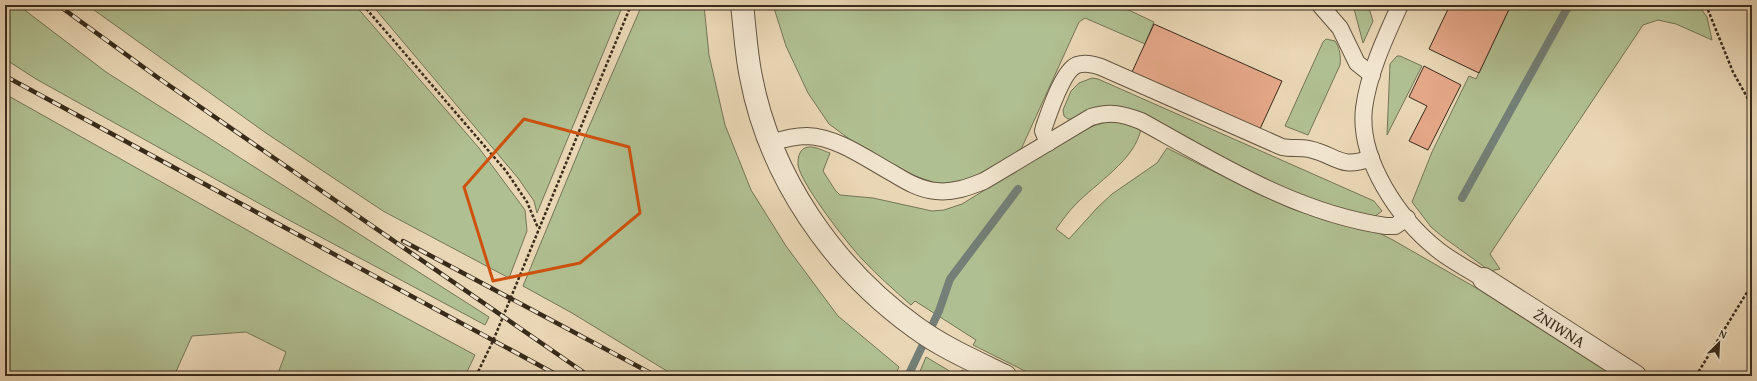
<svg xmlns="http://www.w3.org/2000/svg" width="1757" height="381" viewBox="0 0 1757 381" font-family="'Gentium Book Plus',serif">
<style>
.green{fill:#b0bf91;stroke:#747556}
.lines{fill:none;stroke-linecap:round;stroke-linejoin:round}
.stream{stroke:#737f77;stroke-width:8}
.building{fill:#e4a788;stroke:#392b1b}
.service-casing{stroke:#655641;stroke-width:18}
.minor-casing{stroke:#655641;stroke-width:24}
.path{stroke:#392b1b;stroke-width:2.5;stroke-dasharray:3 2;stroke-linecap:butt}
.service{stroke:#f1e4ce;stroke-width:16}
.minor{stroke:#f1e4ce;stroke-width:22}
.rail-casing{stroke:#392b1b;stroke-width:4.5}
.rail{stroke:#f1e4ce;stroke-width:3;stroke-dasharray:9;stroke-linecap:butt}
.marked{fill:none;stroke:#ce520e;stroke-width:3;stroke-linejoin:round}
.labels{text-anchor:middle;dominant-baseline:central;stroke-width:3.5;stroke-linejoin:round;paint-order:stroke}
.street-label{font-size:16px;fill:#392b1b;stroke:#f1e4ce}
</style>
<rect width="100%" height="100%" fill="#e9d6b4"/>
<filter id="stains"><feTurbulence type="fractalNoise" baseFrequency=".005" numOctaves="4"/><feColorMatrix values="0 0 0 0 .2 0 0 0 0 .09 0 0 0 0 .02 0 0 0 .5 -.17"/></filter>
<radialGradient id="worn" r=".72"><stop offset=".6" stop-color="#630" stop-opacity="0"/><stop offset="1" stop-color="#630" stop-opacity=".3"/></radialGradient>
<g class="green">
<polygon points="5,5 18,5 106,72 489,317 485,325 287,219 36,79 5,59"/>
<polygon points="87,5 355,5 479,148 525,210 527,231 509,278 383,211 266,133"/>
<polygon points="372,5 623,5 537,213 534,201 518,178"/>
<polygon points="642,5 704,5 709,55 725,125 751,190 786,246 838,316 899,367 895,376 675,376 572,313 523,286 588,129"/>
<polygon points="773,5 1118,5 1154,22 1145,44 1085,18 1079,22 1018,156 967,182 938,184 912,175 871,155 829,124 808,93 786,46"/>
<polygon points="1353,5 1368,5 1373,21 1363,43"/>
<polygon points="1511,5 1698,5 1707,17 1712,40 1676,24 1658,20 1643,25 1490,254 1500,269 1490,271 1443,237 1431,227 1412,202 1432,152 1469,76 1476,79"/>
<path d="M1326,39l9,2c5,7 6,16 5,24l-32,70 -23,-9 38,-84z"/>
<polygon points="1397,56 1400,56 1422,66 1387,135 1390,64"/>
<polygon points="1092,78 1098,79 1374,201 1382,211 1373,218 1331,207 1271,184 1157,123 1068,119 1064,116 1063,110 1071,91 1079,83"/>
<polygon points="5,94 334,279 475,355 465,376 277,376 286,352 246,332 192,336 174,376 5,376"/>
<path d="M1110,121l19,3 12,5c-6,31 -45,54 -66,76 -7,7 -13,16 -19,24l13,10 28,-31 15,-14 45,-31 10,-15 89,45 36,16 32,10 51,12 18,9 85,49 137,87h-580l-62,-31 3,-5 -61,-39 -4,4c-17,-15 -34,-30 -49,-46 -15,-16 -61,-75 -64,-94 0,-3 0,-9 2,-12 6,-12 21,-3 30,0l-7,18 12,19 5,5 33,3 59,13 12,-1 18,-6 119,-73 15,-6z"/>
<polygon points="926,357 958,376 962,370 974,376 918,376"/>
</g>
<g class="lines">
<g class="stream">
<polyline points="1462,198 1569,5"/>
<polyline points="908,376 939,311 950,279 1018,189"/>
</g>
</g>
<g class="building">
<polygon points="1450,5 1511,5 1479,73 1429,49"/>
<polygon points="1154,24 1282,81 1260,129 1132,72"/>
<polygon points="1424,66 1461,85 1428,150 1409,141 1427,106 1409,97"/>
</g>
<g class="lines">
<g class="service-casing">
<g id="service">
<polyline points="1320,5 1340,28 1357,63 1372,75"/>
<path d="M1400,5c-15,33 -31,67 -36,103 -6,52 35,111 74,142 14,11 31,20 46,29"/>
<path d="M771,143c12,-4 24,-7 36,-7 31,1 61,24 87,38 13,8 27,16 42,17 17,2 33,-4 48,-10l107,-64c19,-6 32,-3 50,4 78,43 155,92 245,105h9l12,-8"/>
<path d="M1048,143l-5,-12 1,-4c5,-14 19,-57 33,-62 8,-3 16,-1 24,2l181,80c9,2 18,0 27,2 28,6 30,21 62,9"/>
</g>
</g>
<g class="minor-casing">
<g id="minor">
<path d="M742,5c3,24 4,48 9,72 19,100 82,191 164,250 27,20 59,34 90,49"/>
<path id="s1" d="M1484,279l151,97"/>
</g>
</g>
<g class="path">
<polyline points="363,5 506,171 527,202 538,228"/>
<polyline points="1706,5 1733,72 1752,106"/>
<polyline points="476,376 493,341 631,5"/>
<polyline points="1696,376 1752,284"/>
</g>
<use href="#service" class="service"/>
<use href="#minor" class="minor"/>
<g class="rail-casing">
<g id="rail">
<polyline points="58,5 157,77 589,376"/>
<polyline points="5,76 559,376"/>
<polyline points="403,241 656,376"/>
</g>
</g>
<use href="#rail" class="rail"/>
</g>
<path class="marked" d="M524,119l105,28 11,66 -60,50 -87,18 -29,-94z"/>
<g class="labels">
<g class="street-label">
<text stroke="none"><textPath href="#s1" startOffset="90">ŻNIWNA</textPath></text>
</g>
</g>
<rect width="1757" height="381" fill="none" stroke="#e9d6b4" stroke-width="20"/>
<rect x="6" y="6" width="1745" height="369" fill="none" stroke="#392b1b" stroke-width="2"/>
<rect x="10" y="10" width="1737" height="361" fill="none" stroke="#392b1b"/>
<g transform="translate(1719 343) rotate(24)" stroke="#f1e4ce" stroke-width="3" paint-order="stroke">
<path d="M0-3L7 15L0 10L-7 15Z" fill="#392b1b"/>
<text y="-6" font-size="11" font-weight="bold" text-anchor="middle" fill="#392b1b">N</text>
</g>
<rect width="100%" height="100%" filter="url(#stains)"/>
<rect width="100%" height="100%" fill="url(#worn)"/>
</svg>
